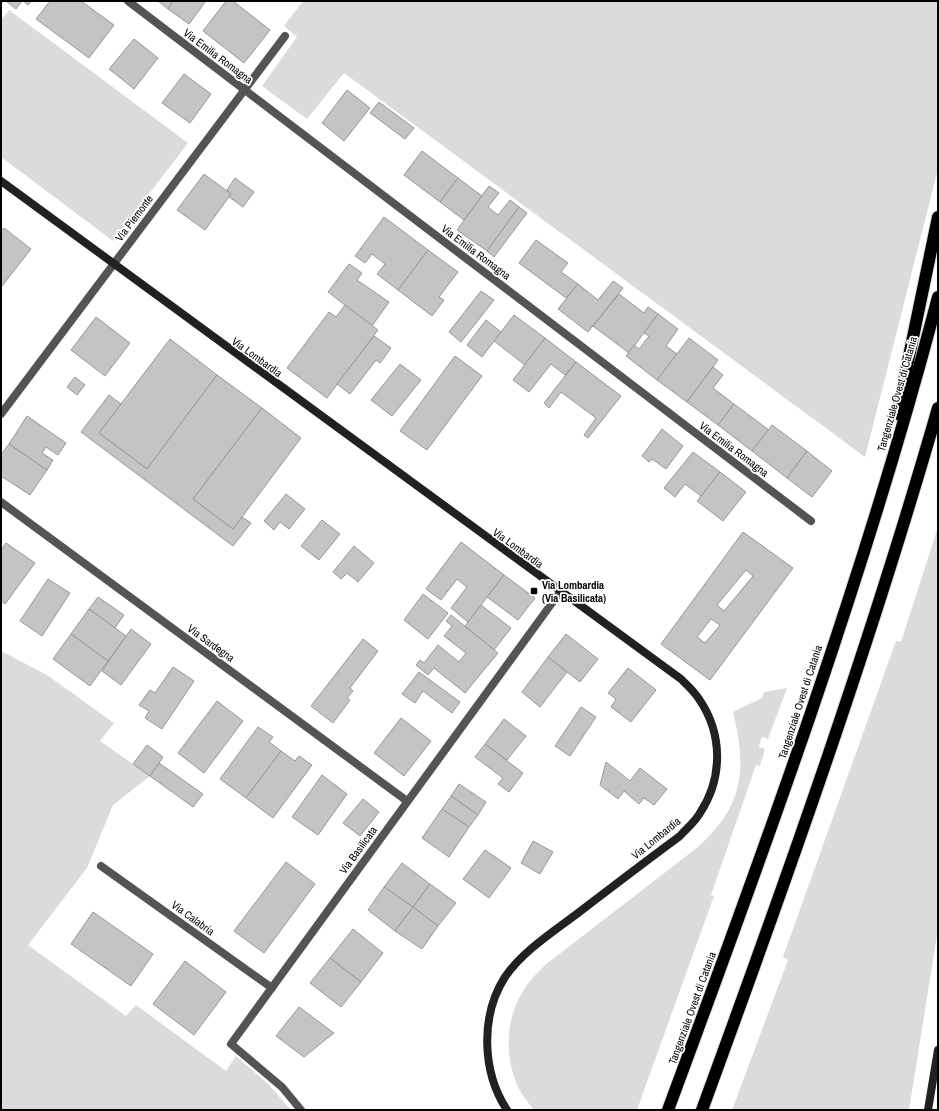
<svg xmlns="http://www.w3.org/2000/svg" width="939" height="1111" viewBox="0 0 939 1111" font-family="'Archivo Narrow',sans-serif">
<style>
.green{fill:#dbdbdb}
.building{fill:#c4c4c4;stroke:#989898;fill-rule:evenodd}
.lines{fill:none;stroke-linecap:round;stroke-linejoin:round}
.highway-casing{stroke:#dbdbdb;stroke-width:14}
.street{stroke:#545454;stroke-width:8}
.secondary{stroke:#212121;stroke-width:8}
.highway{stroke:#000;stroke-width:12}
.poi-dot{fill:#000;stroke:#fff;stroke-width:1.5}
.labels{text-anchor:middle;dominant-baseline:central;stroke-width:3.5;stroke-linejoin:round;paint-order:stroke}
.street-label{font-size:11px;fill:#000;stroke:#fff}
.poi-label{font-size:11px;font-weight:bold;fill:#000;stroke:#fff;text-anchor:start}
</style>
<rect width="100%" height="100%" fill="#fff"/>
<g class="green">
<polygon points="303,1 938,1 938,169 865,457 344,73 307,119 262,86 297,37 284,26"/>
<polygon points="9,10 188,143 113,241 1,157 1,20"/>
<polygon points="938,527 938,929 909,1110 732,1110 788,960 783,957 896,641 901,642"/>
<polygon points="1,651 47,675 114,723 100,741 150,776 113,805 87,868 28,945 126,1016 136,1005 226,1071 236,1056 268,1084 291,1110 1,1110"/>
<path d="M787,688l-19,51 -6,-2 -3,10 6,2 -5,17 -4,-1 -45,130 3,1 -77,214h-103c-7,-9 -14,-17 -18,-28 -11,-27 -10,-64 6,-89 6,-11 15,-20 23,-28l153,-118c46,-42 49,-77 35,-135l29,-14 2,-6z"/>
</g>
<g class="building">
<polygon points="6,1 22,1 16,9"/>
<polygon points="23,1 31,1 28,5"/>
<polygon points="50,1 81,1 114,25 89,58 36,19"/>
<polygon points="158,1 173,1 168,9"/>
<polygon points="173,1 206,1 189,24 168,9"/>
<polygon points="226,1 233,1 270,30 244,63 203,31"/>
<polygon points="134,39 158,58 134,89 109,69"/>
<polygon points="184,74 211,94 190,123 162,103"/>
<polygon points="347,90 370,108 344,141 322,123"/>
<polygon points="379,102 414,128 405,139 370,113"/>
<polygon points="422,151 458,178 440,202 404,175"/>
<polygon points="204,174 231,194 205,230 177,210"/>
<polygon points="235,178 254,192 243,207 229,197 231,194 227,190"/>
<polygon points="458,178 482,196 464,220 440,202"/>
<polygon points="489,186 499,193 488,207 498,215 510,200 519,207 487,251 457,230"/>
<polygon points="519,207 527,213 494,257 487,251"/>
<polygon points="384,217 428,250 398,290 377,274 385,264 372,254 365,263 355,256"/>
<polygon points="4,228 31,249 2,286 1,285 1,231"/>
<polygon points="536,240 568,263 561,272 578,284 566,298 519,263"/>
<polygon points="428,250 458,272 439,297 444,300 432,316 398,290"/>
<polygon points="349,264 362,273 357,280 389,302 372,326 328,292"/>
<polygon points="613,281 623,288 588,332 558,309 578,284 598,300"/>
<polygon points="481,291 494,300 461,342 449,332"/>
<polygon points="619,294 644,313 648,307 658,314 629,353 593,326"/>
<polygon points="345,305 378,330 327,398 287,368 329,312 336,317"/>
<polygon points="658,314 678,329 666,346 677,354 657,380 626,356 634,345 639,349 649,336 644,333"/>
<polygon points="514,315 545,338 525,365 494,341"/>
<polygon points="96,317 130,343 105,376 71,350"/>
<polygon points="486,320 501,332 482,357 467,345"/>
<polygon points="374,336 391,348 380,363 376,360 350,394 337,384"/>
<polygon points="545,338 576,362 565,375 551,364 529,392 513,380"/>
<polygon points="689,338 718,360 687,402 657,380"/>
<polygon points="170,339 217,375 147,469 99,433"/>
<polygon points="455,356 482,376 427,450 400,431"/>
<polygon points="576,362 621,396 588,438 584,435 596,418 561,392 549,408 544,403"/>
<polygon points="400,364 421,380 392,416 371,400"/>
<polygon points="713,367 723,375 713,388 734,404 718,425 687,402"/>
<polygon points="217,375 262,408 193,499 233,529 242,517 251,523 233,546 81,432 109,395 121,404 99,433 147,469"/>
<polygon points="75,377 85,385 77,395 67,387"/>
<polygon points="734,404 769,430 752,451 718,425"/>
<polygon points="262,408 301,438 233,529 193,499"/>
<polygon points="27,416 66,443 58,455 46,447 42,453 53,460 47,470 9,444"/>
<polygon points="772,425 807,451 787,478 752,451"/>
<polygon points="662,429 683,446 666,469 652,459 649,462 642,456"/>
<polygon points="9,444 47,470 30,495 1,476 1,455"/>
<polygon points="807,451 832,471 812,497 787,478"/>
<polygon points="693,452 720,472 701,496 685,484 675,497 664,488"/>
<polygon points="720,472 746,492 723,521 697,501"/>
<polygon points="286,494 305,509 289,529 280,522 274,530 264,521"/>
<polygon points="322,520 340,534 319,560 301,546"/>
<path d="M743,532l50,36 -83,112 -49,-36zM746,570l7,6 -29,35 -7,-6zM711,619l9,6 -15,18 -8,-6z"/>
<polygon points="461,542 504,575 468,622 451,608 467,587 457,579 441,600 426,589"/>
<polygon points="6,543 35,563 5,604 1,601 1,550"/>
<polygon points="354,546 374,563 358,582 347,573 341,579 333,572"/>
<polygon points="504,575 535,598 518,620 487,597"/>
<polygon points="48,579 70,593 42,636 20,621"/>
<polygon points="423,594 448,613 428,639 404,620"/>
<polygon points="98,597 124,615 115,628 89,609"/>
<polygon points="481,605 511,628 494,650 465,626"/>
<polygon points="89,609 126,636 108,661 71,634"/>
<polygon points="451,615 498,653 465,693 434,668 428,675 416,665 420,660 424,663 438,645 459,662 466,653 444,636 452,626 446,621"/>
<polygon points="131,629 151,644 121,685 102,671"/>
<polygon points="71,634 108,661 90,686 53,659"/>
<polygon points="566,634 598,659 580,682 548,657"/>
<polygon points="363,639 378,651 350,688 353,691 347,698 350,700 333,723 311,706"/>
<polygon points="548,657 567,672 540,707 522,692"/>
<polygon points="173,667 194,681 162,729 145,718 149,711 139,705 150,690 155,693"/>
<polygon points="628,668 656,690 631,722 611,707 616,699 608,693"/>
<polygon points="419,672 460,702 452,713 423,691 415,703 402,694"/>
<polygon points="217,701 243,721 204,773 178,753"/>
<polygon points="581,707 596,717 570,756 555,746"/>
<polygon points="401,718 431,741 404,776 374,753"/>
<polygon points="504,719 526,736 507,760 485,744"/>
<polygon points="258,727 273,737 269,742 281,751 246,798 220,779"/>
<polygon points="485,744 523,773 509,792 498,784 503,778 475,757"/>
<polygon points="147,745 163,757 150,776 133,764"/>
<polygon points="281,751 295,761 299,756 312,765 273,818 246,798"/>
<polygon points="606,762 630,781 640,768 667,789 654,805 644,798 639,804 624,791 618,799 600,785"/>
<polygon points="159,763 203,794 193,807 150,776"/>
<polygon points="322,775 347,794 318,835 292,817"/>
<polygon points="459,784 486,802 478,815 451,796"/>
<polygon points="451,796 478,815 469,827 442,809"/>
<polygon points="363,799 379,812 360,836 343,823"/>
<polygon points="442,809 469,827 449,857 422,838"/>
<polygon points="533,841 553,852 540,874 521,863"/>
<polygon points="485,850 511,868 489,898 463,879"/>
<polygon points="286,862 315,884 264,953 234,931"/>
<polygon points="402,863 430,884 413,907 384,887"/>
<polygon points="430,884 456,903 438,926 413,907"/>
<polygon points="384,887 413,907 395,931 368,910"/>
<polygon points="413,907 438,926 422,949 395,931"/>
<polygon points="93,912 153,954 131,986 71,944"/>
<polygon points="353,929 383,953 361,982 330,958"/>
<polygon points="330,958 361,982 341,1007 310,983"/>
<polygon points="185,961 226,992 194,1035 153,1004"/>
<polygon points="299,1007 334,1033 304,1057 276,1036"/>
</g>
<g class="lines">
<g class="highway-casing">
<g id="highway">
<polyline points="897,414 938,217"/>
<path d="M668,1110c99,-267 198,-538 270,-813"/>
<path d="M702,1110c85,-232 168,-465 236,-702"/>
</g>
</g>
<g class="street">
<polyline points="128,1 811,521"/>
<polyline points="1,414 285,36"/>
<polyline points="1,502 407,801"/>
<polyline points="101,866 272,988"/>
<polyline points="301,1110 282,1087 231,1044 560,592"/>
</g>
<g class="secondary">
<path d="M1,181l680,498c6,6 13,12 18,20 24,35 24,79 1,114 -5,9 -14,16 -20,23 -34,25 -68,51 -102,77 -25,19 -55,38 -73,64 -25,39 -23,95 2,133"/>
<polyline points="928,1110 938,1050"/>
</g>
<use href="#highway" class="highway"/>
</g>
<rect class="poi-dot" x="530" y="587" width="8" height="8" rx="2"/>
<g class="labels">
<g class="street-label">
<text transform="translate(218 56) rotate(37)">Via Emilia Romagna</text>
<text transform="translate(134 218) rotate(-53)">Via Piemonte</text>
<text transform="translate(476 252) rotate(37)">Via Emilia Romagna</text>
<text transform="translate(257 357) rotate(36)">Via Lombardia</text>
<text transform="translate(897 394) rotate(-74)">Tangenziale Ovest di Catania</text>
<text transform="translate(734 449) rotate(37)">Via Emilia Romagna</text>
<text transform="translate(518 548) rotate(36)">Via Lombardia</text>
<text transform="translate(211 643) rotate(36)">Via Sardegna</text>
<text transform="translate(800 702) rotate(-72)">Tangenziale Ovest di Catania</text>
<text transform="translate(656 838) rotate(-39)">Via Lombardia</text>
<text transform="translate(358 850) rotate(-54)">Via Basilicata</text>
<text transform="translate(193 918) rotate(36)">Via Calabria</text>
<text transform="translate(692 1008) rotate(-70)">Tangenziale Ovest di Catania</text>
</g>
<g class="poi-label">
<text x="542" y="585">Via Lombardia<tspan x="542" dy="13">(Via Basilicata)</tspan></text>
</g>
</g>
<rect width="939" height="1111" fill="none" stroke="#000000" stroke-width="4"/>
</svg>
